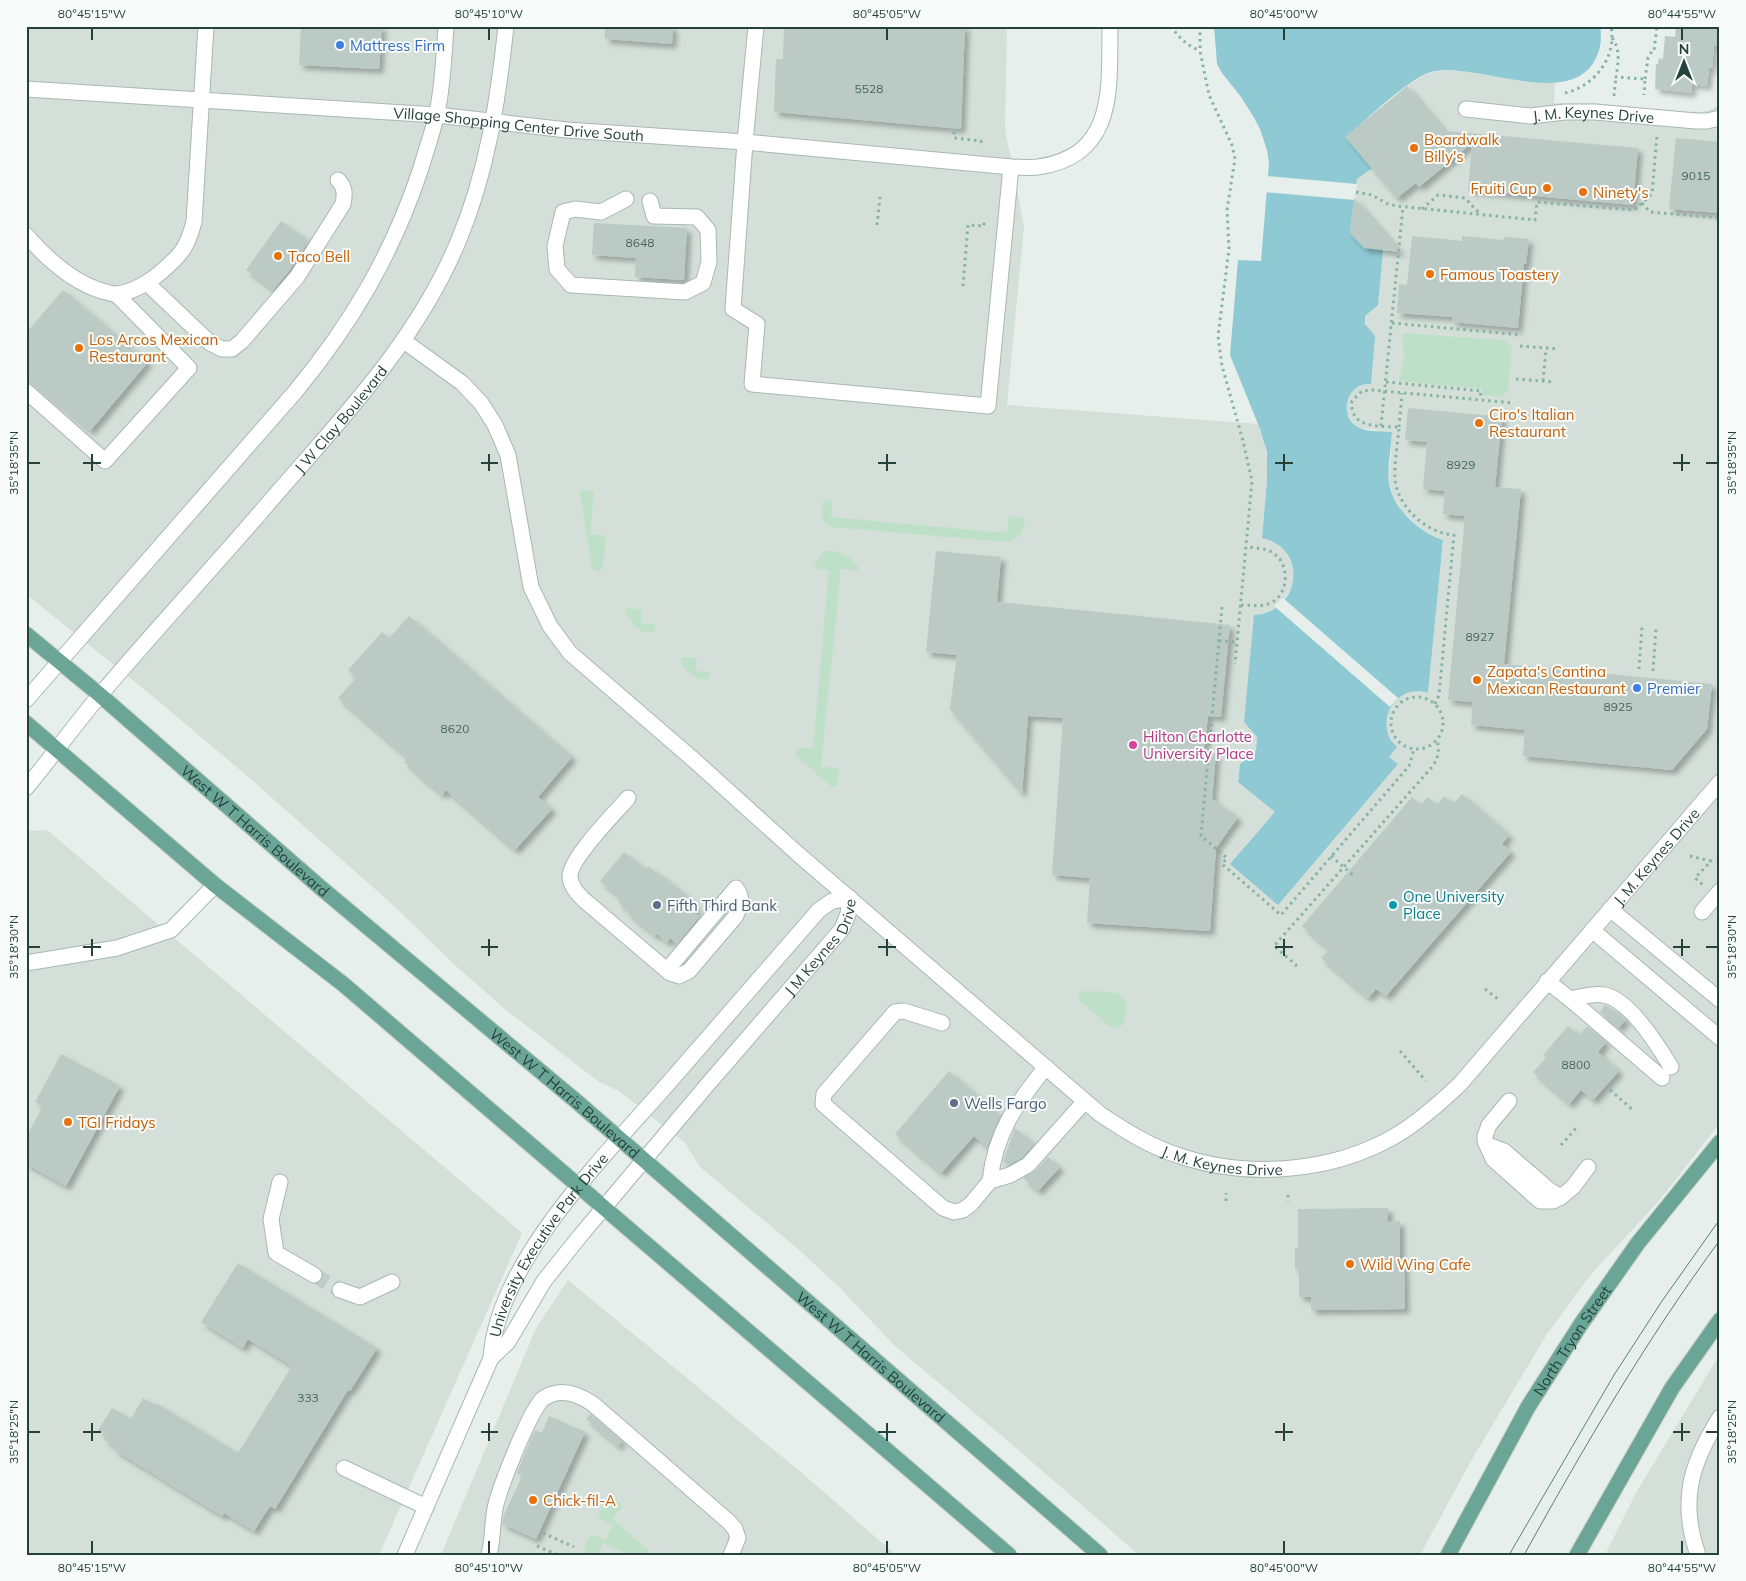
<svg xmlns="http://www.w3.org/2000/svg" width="1746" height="1581" viewBox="0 0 1746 1581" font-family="Mulish,sans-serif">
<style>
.built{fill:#d4dfda}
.green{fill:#bfe0c8}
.water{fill:#8ec9d4}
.pier{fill:#e6efeb}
.building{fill:#bbcac4;filter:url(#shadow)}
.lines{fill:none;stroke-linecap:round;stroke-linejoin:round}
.minor-tunnel{stroke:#bfccc8;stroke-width:15;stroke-dasharray:15 8;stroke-linecap:butt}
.minor-casing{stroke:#a8b8b2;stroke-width:17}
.major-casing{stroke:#c2cac8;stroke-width:17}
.path{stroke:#86b3a5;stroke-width:3;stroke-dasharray:2.5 4;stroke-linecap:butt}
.minor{stroke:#fff;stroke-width:15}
.major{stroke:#6aa596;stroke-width:15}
.tram{stroke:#5f7d75;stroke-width:1}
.ticks{fill:none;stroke:#24423a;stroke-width:2}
.shop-dot{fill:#3f7fe0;stroke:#f7fbf9;stroke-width:2}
.food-dot{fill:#e8710a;stroke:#f7fbf9;stroke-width:2}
.hotel-dot{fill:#d1479c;stroke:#f7fbf9;stroke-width:2}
.service-dot{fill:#5c6f8a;stroke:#f7fbf9;stroke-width:2}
.culture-dot{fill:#0f9aa8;stroke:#f7fbf9;stroke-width:2}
.labels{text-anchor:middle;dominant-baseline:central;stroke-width:4;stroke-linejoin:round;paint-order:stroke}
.number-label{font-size:12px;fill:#4a645c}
.shop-label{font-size:15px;fill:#366cbe;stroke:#f7fbf9;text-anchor:start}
.street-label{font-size:15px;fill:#24423a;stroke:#f7fbf9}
.food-label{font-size:15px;fill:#c56008;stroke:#f7fbf9;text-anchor:start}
.hotel-label{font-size:15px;fill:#b23c85;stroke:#f7fbf9;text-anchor:start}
.culture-label{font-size:15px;fill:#0d838f;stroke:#f7fbf9;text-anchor:start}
.service-label{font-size:15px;fill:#4e5e75;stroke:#f7fbf9;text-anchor:start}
.neatline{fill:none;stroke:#24423a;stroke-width:2}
.ticks-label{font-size:12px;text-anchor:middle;fill:#24423a}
</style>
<defs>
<filter id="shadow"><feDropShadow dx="4.5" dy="4.5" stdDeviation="2.5" flood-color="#0004"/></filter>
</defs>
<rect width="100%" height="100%" fill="#e6efeb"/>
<g class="built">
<polygon points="26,26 1007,26 1005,129 1024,226 1007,405 1258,424 1264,440 1268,463 1262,538 1279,545 1285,551 1293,566 1294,578 1290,591 1281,604 1271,611 1260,614 1244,722 1257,737 1256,751 1240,764 1238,781 1275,812 1398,764 1389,757 1395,746 1386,730 1386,721 1388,711 1390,707 1401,695 1415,691 1428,693 1443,540 1425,531 1416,524 1402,511 1393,496 1389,481 1392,432 1360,428 1354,424 1347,414 1347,399 1351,392 1363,385 1371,384 1365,315 1378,305 1355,200 1357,179 1345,137 1407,86 1424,75 1440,71 1463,71 1527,82 1555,82 1554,103 1595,103 1670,111 1700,112 1710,110 1720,104 1720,1123 1658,1202 1592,1273 1547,1334 1471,1461 1420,1555 1139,1555 1008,1441 896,1347 838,1286 797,1248 700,1167 685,1143 619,1091 599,1082 506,1010 457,967 393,905 254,782 162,704 26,594"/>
<polygon points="47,830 522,1233 379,1555 26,1555 26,831"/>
<polygon points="568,1280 802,1473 896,1555 441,1555 536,1328"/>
<polygon points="1720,1354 1720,1555 1605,1555 1637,1491"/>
</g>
<g class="green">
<polygon points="1402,333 1505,340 1512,347 1508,390 1501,397 1482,395 1482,389 1399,381 1404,356"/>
<polygon points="582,490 594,492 590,534 606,536 603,567 600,571 596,571 592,568 580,494 580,491"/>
<path d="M825,500h5l2,4 -1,13 176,16 2,-17 14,1 2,3c-2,13 -5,19 -18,22l-176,-15c-11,-5 -12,-18 -6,-27z"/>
<path d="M825,551c14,-1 26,5 34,17l-2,3 -16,-2 -20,197 18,3 -2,17 -5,1 -36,-31v-5l4,-3h13l16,-178 -15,-2 4,-9z"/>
<path d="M625,608l16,1v14l15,2 -2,6c-11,7 -29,-12 -29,-23z"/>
<path d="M681,657l16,1 -2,13 16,1 -2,6c-11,6 -19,-5 -27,-12z"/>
<path d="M1084,991c27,2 52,-5 39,34l-7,3 -7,-2 -30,-26 -1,-5 2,-3z"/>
<path d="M617,1500l3,3 1,5 -9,10 41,37h-24l-26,-12 -6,12h-11c-4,-8 0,-15 6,-20l14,5 7,-15c-4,-2 -9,-4 -12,-6 -8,-10 9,-18 16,-19z"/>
</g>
<path class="water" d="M1214,26h386c2,12 1,23 -5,34 -27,50 -119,1 -164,12 -22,6 -66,49 -85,65l26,31 -15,11 -2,21 4,4 -6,5 -3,24 33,17 -5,55 -13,11v8l10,12 -4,48c-25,-2 -34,34 -11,44 9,4 22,3 32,4 -1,17 -5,35 -3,51 4,26 30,49 54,57l-15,153c-33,-11 -56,32 -31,54l-8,10 9,7 -120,141 -48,-41 45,-52 -37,-30 2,-18 16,-13 1,-14 -13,-15 10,-107c47,-3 55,-67 8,-77l5,-58v-28l-7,-23 -30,-74 8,-95 23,1 8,-97 -2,-14 -7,-21 -7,-13 -12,-19 -19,-24 -5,-9z"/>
<g class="pier">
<polygon points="1266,176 1357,184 1355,200 1264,192"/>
<polygon points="1283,598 1398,698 1390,707 1274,606"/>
</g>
<g class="building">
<polygon points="301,26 382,26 379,69 299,65"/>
<polygon points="605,26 673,26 672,44 605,39"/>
<polygon points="784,26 965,26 961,129 774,112 776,59 783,59"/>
<polygon points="1676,26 1720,26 1720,46 1714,46 1712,68 1709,68 1707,86 1692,84 1691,93 1655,89 1656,64 1658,64 1659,58 1663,59 1665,36 1675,37"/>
<polygon points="1407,86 1445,131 1638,148 1633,205 1468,190 1472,143 1419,187 1416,183 1397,198 1345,137"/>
<polygon points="1676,138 1720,142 1720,213 1669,209"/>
<polygon points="1354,198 1401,252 1364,248 1350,233"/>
<polygon points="281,221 309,241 289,271 273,290 246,270"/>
<polygon points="594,223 687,228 684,280 635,277 636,258 592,255"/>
<polygon points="1412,236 1462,241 1462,236 1504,240 1504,237 1529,239 1526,264 1524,264 1518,328 1452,322 1453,317 1397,313 1399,284 1407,285"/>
<polygon points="63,290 148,362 90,431 26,377 26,333"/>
<polygon points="1408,408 1502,417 1495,487 1521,489 1504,664 1712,684 1707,729 1672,770 1523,756 1525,730 1471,725 1473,702 1448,700 1465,516 1443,514 1445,491 1423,489 1427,442 1405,440"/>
<polygon points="936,551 1001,557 997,602 1230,625 1221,717 1208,716 1204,752 1216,753 1212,799 1238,817 1216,848 1210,931 1087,923 1090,878 1052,875 1063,718 1028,716 1022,794 950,709 957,655 926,652"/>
<polygon points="409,616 572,757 538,797 552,809 515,850 446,790 442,795 404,762 408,758 338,698 356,678 348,670 382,632 389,638"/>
<polygon points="1462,794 1509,835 1502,844 1511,852 1386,996 1376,989 1368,998 1321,958 1329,950 1302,926 1412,797 1420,805 1428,797 1437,805 1444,796 1454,803"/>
<polygon points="624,852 646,870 648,866 659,875 660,874 688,897 687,899 697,907 693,912 699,917 677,944 670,938 667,943 657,934 655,936 627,912 628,910 618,902 621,898 600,881"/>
<polygon points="1605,1005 1617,1012 1626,1020 1618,1028 1600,1012"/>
<polygon points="1568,1026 1579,1035 1587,1026 1606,1042 1598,1052 1619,1071 1593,1100 1581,1090 1569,1104 1533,1072 1546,1058 1543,1055"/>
<polygon points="61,1054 120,1086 66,1186 26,1164 26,1137 43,1106 35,1102"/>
<polygon points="949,1071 1000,1116 987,1147 974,1136 941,1173 895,1134"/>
<polygon points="1015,1128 1034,1144 1022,1158 1008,1165 1003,1161"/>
<polygon points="1048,1157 1060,1167 1038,1191 1023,1178 1035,1171"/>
<polygon points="1388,1208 1388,1222 1400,1221 1400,1258 1404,1258 1405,1309 1311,1310 1311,1297 1299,1297 1299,1269 1295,1269 1295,1248 1298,1248 1298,1209"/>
<polygon points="238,1263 377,1348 350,1391 348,1390 275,1509 270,1506 254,1531 224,1513 222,1516 113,1449 115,1446 104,1440 107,1435 98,1430 112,1408 131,1419 143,1398 155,1405 156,1403 238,1453 292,1366 248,1339 243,1348 201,1322"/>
<polygon points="590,1414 622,1441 618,1446 586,1419"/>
<polygon points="549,1416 585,1432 536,1539 502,1524 503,1521 503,1517 522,1476 517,1473 532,1436 535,1430 542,1433"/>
</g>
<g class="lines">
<polyline class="minor-tunnel" points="314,1275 340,1290"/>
<g class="minor-casing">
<g id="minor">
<polyline points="756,26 745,142 733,309 757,324 752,384 988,406 1011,167"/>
<path id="s1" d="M26,89l411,26 130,15 178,12 266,25c9,0 18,1 27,0 79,-11 71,-80 72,-141"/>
<path id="s2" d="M1466,109l64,7 35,-4h30l101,9h11l13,-3"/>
<polyline points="626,199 601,212 575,209 563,212 555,246 557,269 571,285 685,292 703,283 709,262 708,230 697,217 654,216 650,201"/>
<path d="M26,235c21,24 46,47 76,56 5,1 11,4 15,3 16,-2 33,-12 44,-22 20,-17 26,-24 33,-50l12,-196"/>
<path d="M147,283l63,60 12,6h10l10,-8 55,-64 46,-73c2,-10 2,-17 -5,-24"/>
<path id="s3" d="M404,341l58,42 19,20 14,22 13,30 23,132 19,39 20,27 125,108 103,93 302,260c24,16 49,32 77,41 69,24 154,18 218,-19 24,-14 45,-33 65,-52l260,-302"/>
<polyline points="26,391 105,461 189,368 116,294"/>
<path d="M26,700l269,-308c57,-69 98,-139 126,-224 5,-18 12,-36 16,-55 6,-28 7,-58 9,-87"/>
<path id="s4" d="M26,788c26,-31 49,-64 75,-94 54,-64 111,-125 165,-188 71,-83 149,-161 192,-264 29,-69 40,-141 48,-216"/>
<path d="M628,798c-13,15 -59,61 -58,79 1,10 8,17 14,23l86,73 9,3 10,-5 46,-54c5,-9 9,-19 1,-29l-69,82"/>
<polyline points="1610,909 1720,1000"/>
<polyline points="1702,912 1720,891"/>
<polyline points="1592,930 1720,1038"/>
<polyline points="26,963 117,948 171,930 215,885"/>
<path d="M1547,981l23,18c11,-2 23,-6 34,-4 25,4 55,52 67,72"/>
<polyline points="1570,999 1662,1078"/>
<polyline points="942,1023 904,1011 895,1012 824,1094 823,1104 943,1208 954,1212 963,1210 971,1204 990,1181 1010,1175 1028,1165 1085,1101"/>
<polyline points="1488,1145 1504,1151 1549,1190 1561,1197 1553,1201 1540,1201 1493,1159 1485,1141 1485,1136 1489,1125 1509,1101"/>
<path d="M990,1181c5,-48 26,-77 56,-114"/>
<polyline points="280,1182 271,1219 276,1253 314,1275"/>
<polyline points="1561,1197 1573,1187 1588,1167"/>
<polyline points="340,1290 360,1297 392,1282"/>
<path id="s5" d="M491,1358l17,-16 36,-61 36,-45 128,-152 134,-155 6,-15 2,-16"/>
<polyline points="344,1468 426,1507"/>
<path id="s6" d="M405,1555l86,-197c6,-98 119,-207 181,-279 49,-56 98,-113 147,-169l13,-9 18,-3"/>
<path d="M489,1555c4,-15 3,-31 6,-46 3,-17 36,-103 49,-111 17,-11 34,-4 49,6l136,118 6,7 3,9 -7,17"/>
<path d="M1698,1555c-19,-54 -7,-92 22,-138"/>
</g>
</g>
<g class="major-casing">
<g id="major">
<path id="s7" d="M26,634l74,61 221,193 255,213 524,454"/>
<polyline points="26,723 215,885 343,984 1009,1555"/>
<path id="s8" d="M1448,1555l80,-148 53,-83 57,-81 82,-101"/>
<polyline points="1577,1555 1672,1388 1720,1320"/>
</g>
</g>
<g class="path">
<path d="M1171,26c8,12 16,19 29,25"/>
<polyline points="1200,26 1200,51 1209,95 1232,145 1235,159 1227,210 1229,249 1218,336 1222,366 1243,441 1252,481 1235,664"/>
<path d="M1612,38c9,11 6,26 4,39l29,2 -1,16"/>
<polyline points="1645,79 1648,58 1652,51 1654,51 1657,26"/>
<path d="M1565,93c30,-7 52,-36 46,-67"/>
<polyline points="1614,96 1616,77"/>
<polyline points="954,132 954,138 981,141 981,147"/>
<polyline points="1356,192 1372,195 1388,204 1397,206 1535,220 1537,202 1634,210 1652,194 1657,135"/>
<polyline points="1642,203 1650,212 1720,218"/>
<polyline points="1422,209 1438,195 1465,198 1480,214"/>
<polyline points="877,225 880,197"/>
<polyline points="963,286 968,225 984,226 984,221"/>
<polyline points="1392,323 1522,335"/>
<polyline points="1520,346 1558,349"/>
<polyline points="1516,379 1555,382"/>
<polyline points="1543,381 1546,349"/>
<polyline points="1386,382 1481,391 1480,399"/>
<polyline points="1513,415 1552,419"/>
<polyline points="1381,426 1403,207"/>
<polyline points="1399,427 1402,393"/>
<path d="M1241,605c9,0 18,2 27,-1 21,-7 23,-40 5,-51 -7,-5 -17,-5 -26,-6"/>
<polyline points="1222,607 1201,836 1227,858 1222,864 1281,915 1409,766 1414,749"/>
<polyline points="1219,641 1237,642"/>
<polyline points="1639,669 1642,627"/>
<polyline points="1653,671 1656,628"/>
<circle cx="1417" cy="723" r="26"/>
<path d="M1435,704l4,-9 15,-160c-28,-2 -58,-29 -59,-58 -1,-16 3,-34 4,-50 -19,-1 -50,2 -47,-26l10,-10 10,-1 142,13"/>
<polyline points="1331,856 1354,876"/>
<polyline points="1690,856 1711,861 1695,878 1703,885"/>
<path d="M1297,966l-23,-20 158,-179c6,-9 8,-16 5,-27"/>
<polyline points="1485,989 1499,1000"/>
<polyline points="1400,1051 1426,1081"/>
<polyline points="1610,1090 1634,1111"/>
<polyline points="1561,1145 1578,1126"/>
<polyline points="1288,1195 1288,1202"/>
<polyline points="1226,1201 1226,1193"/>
<polyline points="543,1533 574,1547"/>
<polyline points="537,1546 558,1555"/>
</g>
<use href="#minor" class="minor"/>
<use href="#major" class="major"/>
<g class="tram">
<polyline points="1509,1555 1614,1375 1662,1301 1720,1219"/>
<path d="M1524,1555c60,-108 122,-215 196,-315"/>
</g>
</g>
<path class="ticks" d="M92,28v12M489,28v12M887,28v12M1284,28v12M1682,28v12M92,454v17M489,454v17M887,454v17M1284,454v17M1682,454v17M28,463h12M83,463h18M481,463h17M878,463h18M1275,463h18M1673,463h17M1706,463h12M92,939v17M489,939v17M887,939v17M1284,939v17M1682,939v17M28,947h12M83,947h18M481,947h17M878,947h18M1275,947h18M1673,947h17M1706,947h12M92,1423v18M489,1423v18M887,1423v18M1284,1423v18M1682,1423v18M28,1432h12M83,1432h18M481,1432h17M878,1432h18M1275,1432h18M1673,1432h17M1706,1432h12M92,1541v13M489,1541v13M887,1541v13M1284,1541v13M1682,1541v13"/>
<g class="shop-dot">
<circle cx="340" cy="45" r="5"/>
<circle cx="1637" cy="688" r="5"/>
</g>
<g class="food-dot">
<circle cx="1414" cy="148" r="5"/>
<circle cx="1547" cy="188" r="5"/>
<circle cx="1583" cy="192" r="5"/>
<circle cx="278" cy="256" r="5"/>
<circle cx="1430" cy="274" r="5"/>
<circle cx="79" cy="348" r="5"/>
<circle cx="1479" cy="423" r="5"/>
<circle cx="1477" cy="680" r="5"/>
<circle cx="68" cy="1122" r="5"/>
<circle cx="1350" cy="1264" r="5"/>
<circle cx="533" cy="1500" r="5"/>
</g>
<circle class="hotel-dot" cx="1133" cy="745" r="5"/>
<g class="service-dot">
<circle cx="657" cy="905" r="5"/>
<circle cx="954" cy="1103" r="5"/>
</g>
<circle class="culture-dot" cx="1393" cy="905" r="5"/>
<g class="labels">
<g class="number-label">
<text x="869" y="88">5528</text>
<text x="1696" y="175">9015</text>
<text x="640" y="242">8648</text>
<text x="1461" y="464">8929</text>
<text x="1480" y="636">8927</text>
<text x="1618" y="706">8925</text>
<text x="455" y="728">8620</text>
<text x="1576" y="1064">8800</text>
<text x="308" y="1397">333</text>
</g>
<g class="shop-label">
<text x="350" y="45">Mattress Firm</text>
<text x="1647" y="688">Premier</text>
</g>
<g class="street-label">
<text stroke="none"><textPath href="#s2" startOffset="128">J. M. Keynes Drive</textPath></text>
<text stroke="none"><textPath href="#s1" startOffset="494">Village Shopping Center Drive South</textPath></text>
<text stroke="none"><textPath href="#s4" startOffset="485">J W Clay Boulevard</textPath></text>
<text stroke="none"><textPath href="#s7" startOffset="302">West W T Harris Boulevard</textPath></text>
<text stroke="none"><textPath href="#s3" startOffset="1768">J. M. Keynes Drive</textPath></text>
<text stroke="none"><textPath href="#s5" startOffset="529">J M Keynes Drive</textPath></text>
<text stroke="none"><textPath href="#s7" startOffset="708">West W T Harris Boulevard</textPath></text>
<text stroke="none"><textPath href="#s3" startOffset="1205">J. M. Keynes Drive</textPath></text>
<text stroke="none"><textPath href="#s6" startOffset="344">University Executive Park Drive</textPath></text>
<text stroke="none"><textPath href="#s8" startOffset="248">North Tryon Street</textPath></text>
<text stroke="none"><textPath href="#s7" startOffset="1112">West W T Harris Boulevard</textPath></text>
</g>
<g class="food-label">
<text x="1424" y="139">Boardwalk<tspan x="1424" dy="17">Billy's</tspan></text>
<text x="1537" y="188" text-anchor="end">Fruiti Cup</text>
<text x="1593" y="192">Ninety's</text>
<text x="288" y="256">Taco Bell</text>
<text x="1440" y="274">Famous Toastery</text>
<text x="89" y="339">Los Arcos Mexican<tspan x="89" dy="17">Restaurant</tspan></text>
<text x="1489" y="414">Ciro's Italian<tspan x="1489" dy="17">Restaurant</tspan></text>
<text x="1487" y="671">Zapata's Cantina<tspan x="1487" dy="17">Mexican Restaurant</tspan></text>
<text x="78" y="1122">TGI Fridays</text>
<text x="1360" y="1264">Wild Wing Cafe</text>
<text x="543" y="1500">Chick-fil-A</text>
</g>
<g class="hotel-label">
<text x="1143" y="736">Hilton Charlotte<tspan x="1143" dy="17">University Place</tspan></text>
</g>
<g class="culture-label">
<text x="1403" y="896">One University<tspan x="1403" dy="17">Place</tspan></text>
</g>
<g class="service-label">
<text x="667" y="905">Fifth Third Bank</text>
<text x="964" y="1103">Wells Fargo</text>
</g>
</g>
<rect width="1746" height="1581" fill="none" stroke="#f7fbf9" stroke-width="55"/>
<g transform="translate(1684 62)" stroke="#f7fbf9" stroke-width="4" paint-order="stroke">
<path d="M0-4L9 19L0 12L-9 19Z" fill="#24423a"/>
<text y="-8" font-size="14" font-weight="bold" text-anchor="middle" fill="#24423a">N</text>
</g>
<rect x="28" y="28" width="1690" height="1526" class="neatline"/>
<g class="ticks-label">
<text x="92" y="18">80°45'15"W</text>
<text x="489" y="18">80°45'10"W</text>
<text x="887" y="18">80°45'05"W</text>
<text x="1284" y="18">80°45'00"W</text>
<text x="1682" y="18">80°44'55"W</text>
<text transform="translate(14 463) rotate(-90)" y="4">35°18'35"N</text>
<text transform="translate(1732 463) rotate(-90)" y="4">35°18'35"N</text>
<text transform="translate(14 947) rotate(-90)" y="4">35°18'30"N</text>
<text transform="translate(1732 947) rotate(-90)" y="4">35°18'30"N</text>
<text transform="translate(14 1432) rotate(-90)" y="4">35°18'25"N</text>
<text transform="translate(1732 1432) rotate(-90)" y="4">35°18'25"N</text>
<text x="92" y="1572">80°45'15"W</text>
<text x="489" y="1572">80°45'10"W</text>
<text x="887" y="1572">80°45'05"W</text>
<text x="1284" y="1572">80°45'00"W</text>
<text x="1682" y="1572">80°44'55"W</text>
</g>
</svg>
